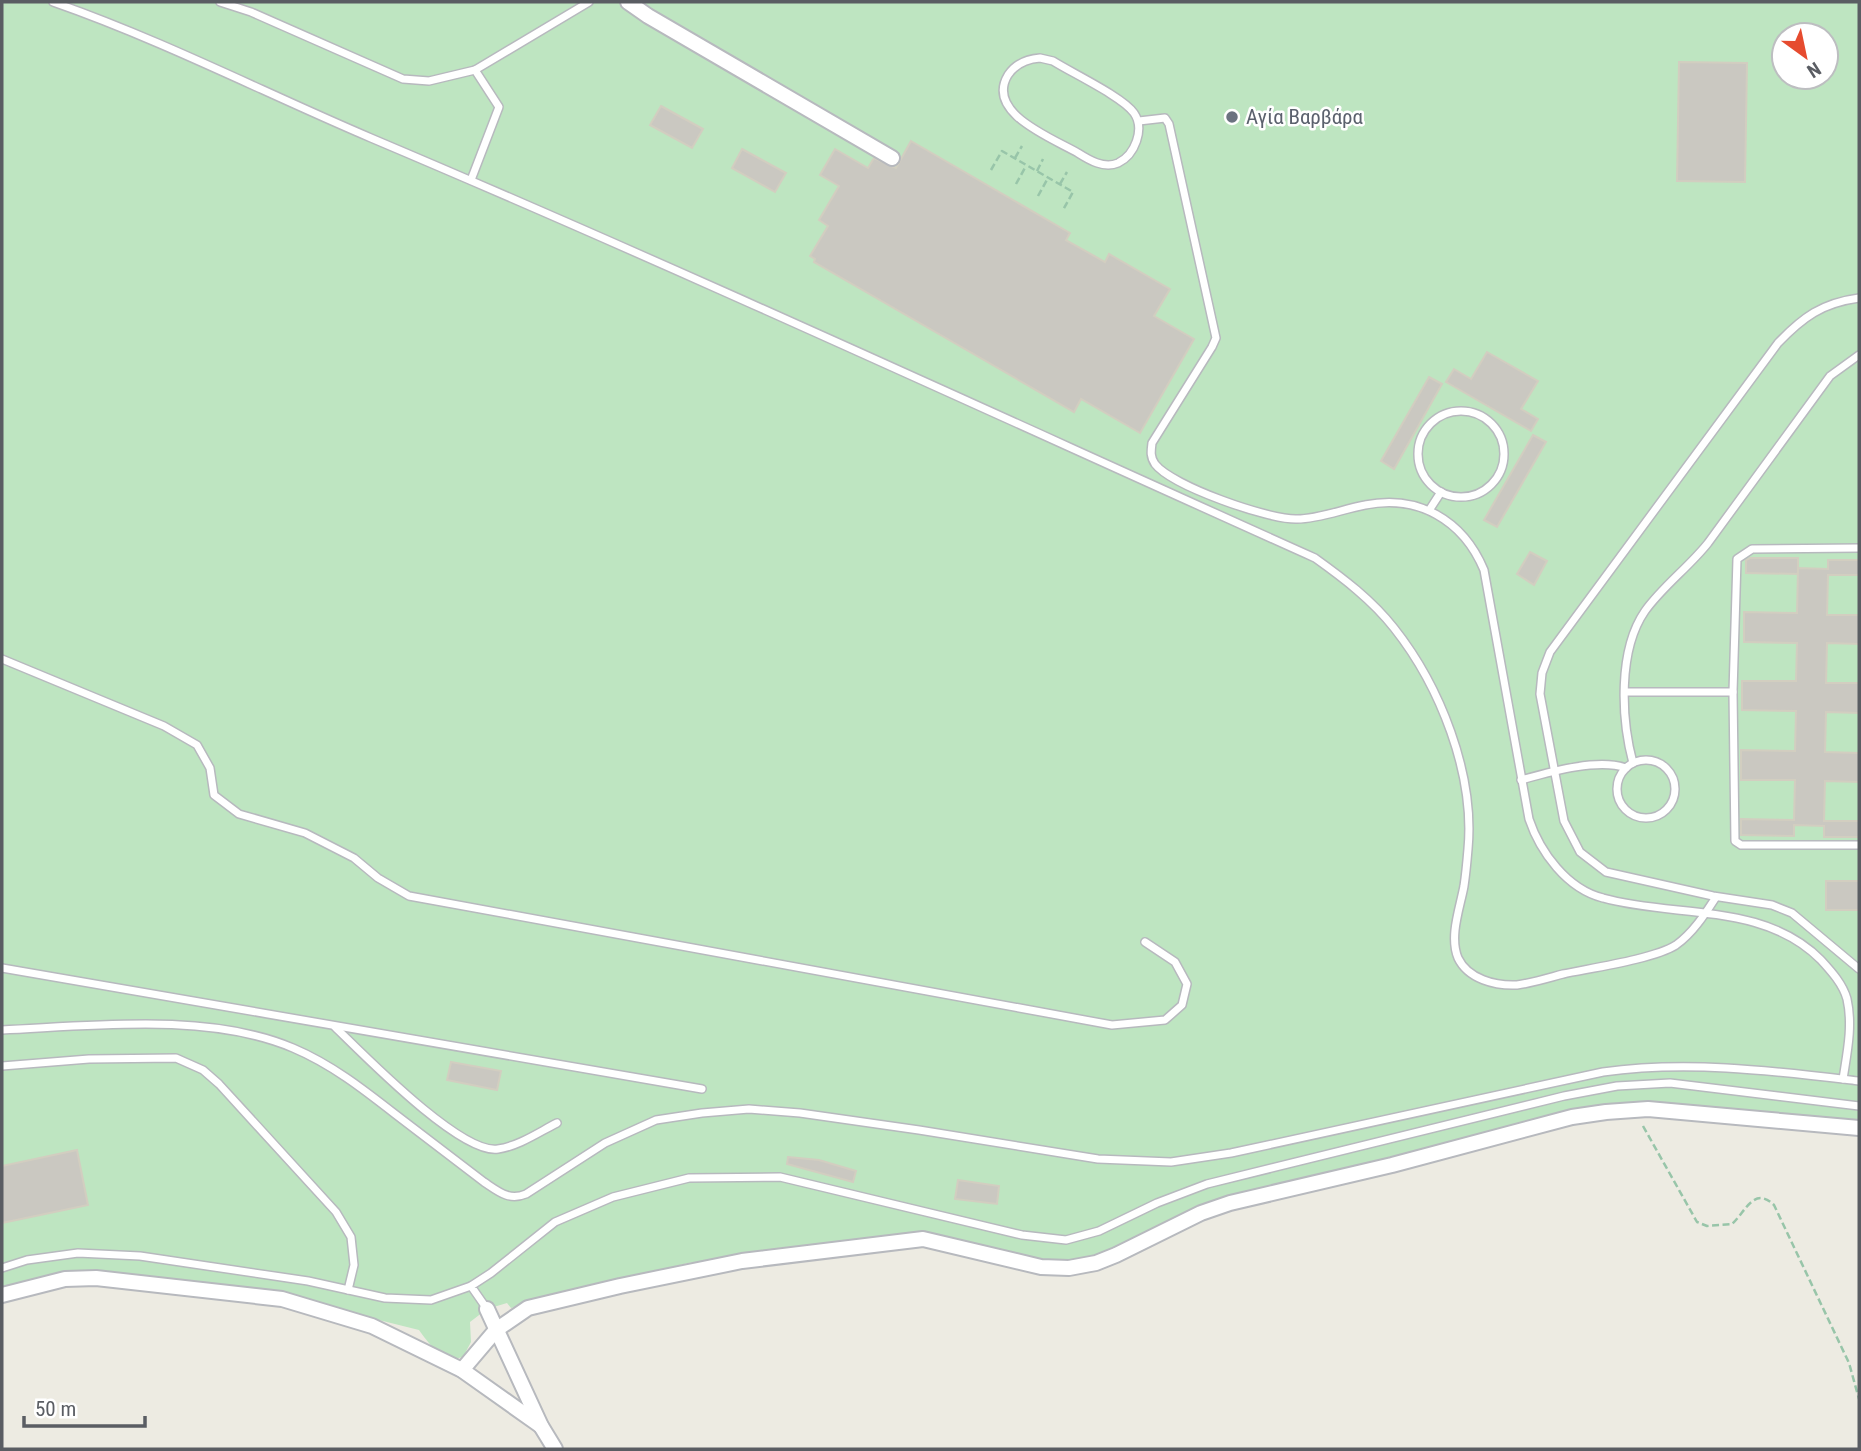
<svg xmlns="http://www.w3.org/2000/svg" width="1861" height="1451" viewBox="0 0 1861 1451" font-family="'Roboto Condensed',sans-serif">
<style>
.green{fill:#bee5c1;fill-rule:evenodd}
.building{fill:#cac8c1;stroke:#d2cec0;stroke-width:2}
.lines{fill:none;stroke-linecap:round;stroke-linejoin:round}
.service-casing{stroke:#b7b9be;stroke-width:10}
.minor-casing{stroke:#b7b9be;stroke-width:18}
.path{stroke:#98c5a9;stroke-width:2.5;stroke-dasharray:7 3.5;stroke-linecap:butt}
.service{stroke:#fff;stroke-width:7}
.minor{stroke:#fff;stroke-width:14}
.worship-dot{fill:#6b7280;stroke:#fff;stroke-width:2.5}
.labels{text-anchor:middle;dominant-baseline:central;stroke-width:5;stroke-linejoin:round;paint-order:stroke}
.worship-label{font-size:21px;fill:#5b616d;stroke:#fff;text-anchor:start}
</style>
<rect width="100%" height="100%" fill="#edebe2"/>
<path class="green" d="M2,2h1857v1118l-202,-18 -44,3 -227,55 -251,80 -40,17 -40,4 -30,-3 -108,-26 -229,31 -177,45 -4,-5 -20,6 -17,13 1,20 -8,15c-21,6 -33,-12 -44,-27 -76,-19 -152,-36 -229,-48 -33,-5 -67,-10 -100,-11 -30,0 -60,10 -88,19zM1784,35h42v42h-42z"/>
<g class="building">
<polygon points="1679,62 1747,63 1745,182 1677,181"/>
<polygon points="661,106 703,129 692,148 650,125"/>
<polygon points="911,141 1070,233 1066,240 1105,262 1109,254 1170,289 1154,316 1194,339 1140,433 1081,399 1074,412 814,262 815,259 810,256 828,226 819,220 839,186 820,175 835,149 868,168 874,158 896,168"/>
<polygon points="742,149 786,173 775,192 732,168"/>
<polygon points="1487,352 1538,381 1521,409 1538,419 1531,431 1446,382 1454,369 1471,379"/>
<polygon points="1429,377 1442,384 1394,469 1381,461"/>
<polygon points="1533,435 1546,442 1497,527 1484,520"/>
<polygon points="1530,552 1547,561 1534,585 1517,574"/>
<polygon points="1750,558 1798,558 1798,574 1746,573 1746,560"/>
<polygon points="1828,560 1859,560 1859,575 1828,575 1827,615 1859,615 1859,644 1827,643 1826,683 1859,683 1859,713 1826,712 1825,752 1859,753 1859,782 1825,781 1824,821 1859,821 1859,837 1824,837 1824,826 1794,825 1794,836 1741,835 1741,819 1794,820 1795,780 1741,780 1741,750 1795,751 1796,711 1742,710 1742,681 1796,681 1797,643 1744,642 1744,612 1797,613 1798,568 1828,569"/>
<rect x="1826" y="881" width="33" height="29"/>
<polygon points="451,1062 501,1071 497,1090 447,1080"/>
<polygon points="77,1150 88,1205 2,1223 2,1166"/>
<polygon points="788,1157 819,1160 856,1171 853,1182 787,1164"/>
<polygon points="958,1180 999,1186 997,1204 955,1199"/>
</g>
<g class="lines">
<g class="service-casing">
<g id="service">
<path d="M53,2c109,38 212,91 318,136 317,134 630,279 944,420 28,20 57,42 79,70 46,58 81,146 74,221 -1,12 -2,24 -4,37 -4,22 -15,50 -6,72 10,21 37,28 59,27 15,-2 31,-7 46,-11 28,-6 91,-15 113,-29 17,-12 29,-31 40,-48"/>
<polyline points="220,2 251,12 403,79 429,81 475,70 589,2"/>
<path d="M1040,58l13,3c19,12 70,36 81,52 11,16 1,42 -16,50 -14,6 -29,-3 -40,-10 -26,-15 -93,-40 -70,-78 8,-12 19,-16 32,-17z"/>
<path d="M1139,121l26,-3 4,6 47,214 -4,9 -60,96c-1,8 -2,14 3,21 17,22 114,56 142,55 22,0 46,-10 68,-14 53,-11 98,15 119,65l45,249c11,33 38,70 74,79 72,20 161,4 218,62 10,11 22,24 26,39 6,27 0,54 -4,80"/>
<polyline points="471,180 499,107 475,70"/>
<path d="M1859,298c-37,5 -56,19 -81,45l-228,309 -8,21 -2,21 24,127 16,31 26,20 107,24 59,9 20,8 67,56"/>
<circle cx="1461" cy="454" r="43"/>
<polyline points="1430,509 1441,492"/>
<polyline points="1859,548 1752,549 1737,559 1733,692 1735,841 1741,845 1859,845"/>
<polyline points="2,659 164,726 197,745 210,768 214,795 239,814 305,833 354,858 378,878 409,896 1112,1025 1165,1020 1182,1005 1187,984 1175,962 1145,942"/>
<polyline points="1626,692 1733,692"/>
<circle cx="1646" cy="789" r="29"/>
<path d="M1633,763c-12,-45 -15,-113 12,-152 18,-25 44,-44 63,-68l122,-167 29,-21"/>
<path d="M1521,780c29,-8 77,-22 105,-12"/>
<polyline points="2,968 702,1089"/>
<path d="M335,1027c28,27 126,128 163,122 21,-3 41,-17 59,-26"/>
<path d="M2,1030c89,-4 207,-18 291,18 38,16 70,41 102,66 30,23 60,46 89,68 15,10 25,19 42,12l79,-51 51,-23 46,-7 47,-4 51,4 119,17 179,29 73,3 60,-9 372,-81c85,-12 171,-1 256,9"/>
<polyline points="2,1066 89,1059 176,1058 203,1070 219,1084 336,1212 351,1237 354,1265 348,1290"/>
<polyline points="2,1268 27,1260 78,1253 140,1256 308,1281 385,1298 431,1300 471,1286"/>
<polyline points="487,1309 471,1286 491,1273 555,1222 613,1197 689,1178 780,1177 1022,1235 1066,1240 1099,1231 1157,1203 1207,1184 1564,1096 1617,1086 1670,1083 1859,1106"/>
</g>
</g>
<g class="minor-casing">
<g id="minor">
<polyline points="628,2 648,16 892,158"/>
<polyline points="2,1295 65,1279 96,1278 282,1299 372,1326 462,1370 541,1426"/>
<polyline points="487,1309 541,1426 555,1449"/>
<polyline points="462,1370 496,1330 528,1308 620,1286 742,1261 923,1239 1041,1267 1069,1268 1096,1263 1116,1255 1201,1213 1230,1203 1392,1165 1572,1117 1606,1112 1648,1109 1859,1128"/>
</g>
</g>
<g class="path">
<polyline points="1015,158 1022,146"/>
<polyline points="991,170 1002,151 1073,192 1063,210"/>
<polyline points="1037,171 1043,159"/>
<polyline points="1016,184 1026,166"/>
<polyline points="1060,184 1067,172"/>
<polyline points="1038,196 1048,178"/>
<path d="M1643,1126l54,96 10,4 25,-2c14,-13 22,-38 42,-19l75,158 10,36"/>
</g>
<use href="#service" class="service"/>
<use href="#minor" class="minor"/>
</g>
<circle class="worship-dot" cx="1232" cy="117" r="7"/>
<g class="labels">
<g class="worship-label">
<text x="1246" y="117">Αγία Βαρβάρα</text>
</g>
</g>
<rect width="1861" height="1451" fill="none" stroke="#5a5d63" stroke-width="7"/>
<g transform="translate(1805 56) rotate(147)"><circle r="33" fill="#ffffff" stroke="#bdbec1" stroke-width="2"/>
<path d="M0-5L12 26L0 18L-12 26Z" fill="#e64b2f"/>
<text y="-10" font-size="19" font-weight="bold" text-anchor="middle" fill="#5a5d63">N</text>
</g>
<path d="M24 1416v10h121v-10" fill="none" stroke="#5a5d63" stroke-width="3.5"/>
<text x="35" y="1416" font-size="21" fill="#5a5d63" stroke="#ffffff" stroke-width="5" paint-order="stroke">50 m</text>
</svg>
